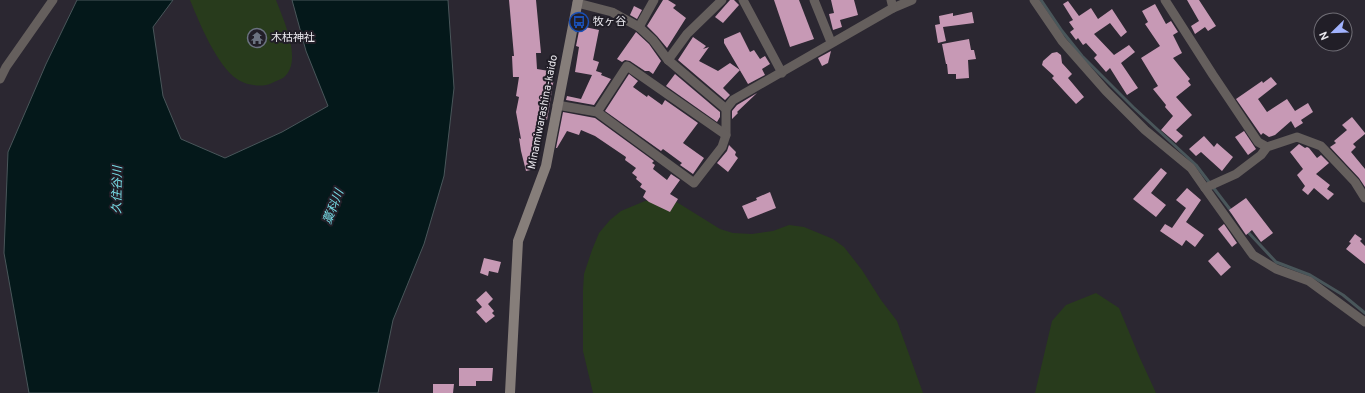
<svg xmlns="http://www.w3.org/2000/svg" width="1365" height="393" viewBox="0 0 1365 393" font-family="Overpass,'Noto Sans JP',sans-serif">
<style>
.green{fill:#283b1c}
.water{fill:#04181a;stroke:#49565a}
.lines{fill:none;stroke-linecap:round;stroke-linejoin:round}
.stream{stroke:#49565a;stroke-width:3}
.building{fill:#c799b5}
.minor{stroke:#655f5d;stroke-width:9}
.secondary{stroke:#867e7a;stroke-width:10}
.labels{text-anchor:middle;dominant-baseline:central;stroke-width:4;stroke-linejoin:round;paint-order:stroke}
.poi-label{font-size:11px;fill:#eae8ee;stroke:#211e27;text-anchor:start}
.street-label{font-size:11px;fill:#eae8ee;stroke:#211e27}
.water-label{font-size:12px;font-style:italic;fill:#78dfe9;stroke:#211e27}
</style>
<rect width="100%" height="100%" fill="#2b2731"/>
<g class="green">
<path d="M190,0h86c7,19 28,62 7,78 -3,2 -8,3 -11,5 -10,5 -27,2 -35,-4 -20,-13 -38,-57 -47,-79z"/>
<polygon points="659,199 675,201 720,229 733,233 752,234 773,231 789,225 804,227 833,239 844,247 862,270 881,300 897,321 923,393 593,393 583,351 583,290 584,274 592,250 599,233 610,220 621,211 645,201"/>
<polygon points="1096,293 1119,308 1139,356 1156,393 1035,393 1052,321 1066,305"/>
</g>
<polygon class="water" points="77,0 173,0 153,27 163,96 181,139 225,158 282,132 328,106 306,51 292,0 448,0 454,88 444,176 424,244 393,320 378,393 29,393 4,253 8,152 46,64"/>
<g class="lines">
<g class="stream">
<polyline points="1041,0 1062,31 1082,56 1133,107 1196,165 1232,212"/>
<polyline points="1247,231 1276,262 1310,275 1343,295 1365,313"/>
</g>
</g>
<g class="building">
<polygon points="509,0 536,0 541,53 536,53 537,69 555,72 547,120 542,119 538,154 531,153 535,169 526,171 521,151 519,138 521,139 516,112 519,97 516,96 519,77 513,77 512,56 514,56"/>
<polygon points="663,0 668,0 676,5 673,8 686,18 667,48 657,36 647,26"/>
<polygon points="730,0 734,0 739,5 723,23 715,17"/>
<polygon points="774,0 799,0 814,39 790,47"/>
<polygon points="831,0 854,0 858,15 840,20 842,27 833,30 829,14 834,13"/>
<polygon points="1187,0 1199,0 1216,26 1208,31 1205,27 1195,34 1191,26 1199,21"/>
<polygon points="1068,1 1079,16 1091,8 1098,19 1112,9 1127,32 1121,37 1110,23 1094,34 1114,55 1129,45 1135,52 1121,63 1138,88 1127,95 1110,68 1106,72 1094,58 1097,55 1086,43 1083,45 1078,38 1076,40 1070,32 1074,29 1069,22 1073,20 1063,4"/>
<polygon points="1155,4 1166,24 1171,21 1178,32 1173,35 1182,53 1173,58 1190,79 1188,81 1191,85 1176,97 1192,115 1176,130 1183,136 1176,143 1161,130 1173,116 1165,107 1166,105 1153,89 1158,86 1141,58 1160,46 1145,24 1148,22 1142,11"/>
<polygon points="634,6 642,10 637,19 630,15"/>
<polygon points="972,12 974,23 943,27 946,41 938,43 935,25 940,24 939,16 953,13 953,16"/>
<polygon points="580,26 599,30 593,60 599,62 596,71 602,73 601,75 611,79 594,105 566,100 567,96 581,99 592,75 575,72 579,47 576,46"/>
<polygon points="636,32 649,44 661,61 653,74 649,71 645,71 630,61 625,60 622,62 617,59"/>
<polygon points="740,32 750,52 754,50 760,59 765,56 770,64 762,69 765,75 748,84 724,43 724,39"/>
<polygon points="693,37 706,46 703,49 709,47 699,61 718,71 730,63 740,70 723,88 730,95 725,100 678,60"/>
<polygon points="969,39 971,50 974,50 976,59 968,60 969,78 956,79 956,74 948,74 947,64 946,64 942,44"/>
<polygon points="831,51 828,63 822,66 818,58"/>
<polygon points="1057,52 1061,55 1062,63 1072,74 1068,78 1084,97 1076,104 1052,78 1054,76 1042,65 1043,61 1052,53"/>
<polygon points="629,74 638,81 633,87 647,97 648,95 662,105 665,100 698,123 683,143 704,158 693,174 680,165 682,163 663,149 661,151 605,111"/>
<polygon points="675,74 720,112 720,117 717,122 666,86"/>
<polygon points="1271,77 1277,84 1258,99 1267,112 1287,99 1295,111 1308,103 1313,112 1301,120 1303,123 1295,128 1291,121 1275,135 1269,137 1263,133 1261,135 1236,99 1262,81 1263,83"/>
<polygon points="757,93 737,112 738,113 732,119 732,111 737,105"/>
<polygon points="563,112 595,118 654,161 652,163 655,165 653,169 667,180 671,174 680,180 670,194 678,199 670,212 649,202 643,197 646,191 640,187 642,184 636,179 637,177 632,173 636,168 625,160 626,157 595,136 581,130 579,135 567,131 557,148 556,148"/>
<polygon points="1352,117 1365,133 1365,134 1353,144 1356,147 1351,152 1365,169 1365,187 1359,178 1330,147 1336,143 1334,141 1347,130 1342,125"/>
<polygon points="1244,131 1256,149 1248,155 1235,137"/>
<polygon points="1204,136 1214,147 1217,143 1233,157 1222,171 1201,152 1196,156 1189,149"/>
<polygon points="1299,144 1305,148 1307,147 1309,148 1317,158 1321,155 1329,163 1316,174 1330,185 1327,189 1334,194 1328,200 1314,188 1308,195 1302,190 1305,186 1297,175 1303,169 1290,152"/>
<polygon points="729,145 736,152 735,155 738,158 728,172 717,163 727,151"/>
<polygon points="1161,168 1167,173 1151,193 1166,205 1156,217 1133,199"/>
<polygon points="1187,188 1201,200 1186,222 1204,235 1195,247 1186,240 1182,246 1160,231 1165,224 1172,228 1186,208 1176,200"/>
<polygon points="770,192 776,208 748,219 742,206 757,200 756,198"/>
<polygon points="1246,198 1273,233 1261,242 1252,230 1246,235 1229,210"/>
<polygon points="1224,224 1237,243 1232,247 1218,229"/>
<polygon points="1355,234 1362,239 1360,241 1365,246 1365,264 1346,249 1351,243 1349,242"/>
<polygon points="1218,252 1231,267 1221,276 1208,261"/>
<polygon points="484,258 501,262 498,273 489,271 488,276 480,273"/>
<polygon points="486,291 493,299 488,304 494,311 492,313 495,316 486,323 476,312 482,307 476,300"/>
<polygon points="459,368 493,368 492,381 476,381 476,386 459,386"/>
<polygon points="433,384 454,384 453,393 433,393"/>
</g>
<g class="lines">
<g class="minor">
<polyline points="743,0 782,73"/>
<polyline points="814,0 831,42"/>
<polyline points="1034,0 1062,41 1106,91 1145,130 1191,168 1205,188"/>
<polyline points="1165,0 1213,75 1258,142 1267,147"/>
<polyline points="577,3 612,12 639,27 653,40 668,60 726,109"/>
<polyline points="893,8 912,0"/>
<polyline points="639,27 654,0"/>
<polyline points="668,60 687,34 722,0"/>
<polyline points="0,79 6,67 53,0"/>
<polyline points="557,105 597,112 694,183 722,147 726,135 726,109 733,100 893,8 891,0"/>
<polyline points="597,112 627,66 726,135"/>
<polyline points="1365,198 1355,182 1321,146 1297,137 1267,147 1261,155 1236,174 1205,188 1253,255 1276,269 1309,281 1365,322"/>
</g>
<polyline class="secondary" points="510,393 518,241 546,166 578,0"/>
</g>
<defs>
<g id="bus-ring" transform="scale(1)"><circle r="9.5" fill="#211e27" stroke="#1a4fb4" stroke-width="1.5"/><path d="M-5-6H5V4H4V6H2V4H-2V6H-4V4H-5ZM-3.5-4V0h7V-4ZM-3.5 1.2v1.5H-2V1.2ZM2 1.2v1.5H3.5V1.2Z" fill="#1a4fb4"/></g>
<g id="temple-ring" transform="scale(1)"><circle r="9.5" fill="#211e27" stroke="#6b7280" stroke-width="1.5"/><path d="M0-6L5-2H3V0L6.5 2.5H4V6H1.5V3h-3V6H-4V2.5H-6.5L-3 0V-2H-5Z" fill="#6b7280"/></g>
</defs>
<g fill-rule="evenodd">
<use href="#bus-ring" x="579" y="22"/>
<use href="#temple-ring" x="257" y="38"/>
</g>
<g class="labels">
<g class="poi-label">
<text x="593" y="22">牧ヶ谷</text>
<text x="271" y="38">木枯神社</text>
</g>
<g class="street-label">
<text transform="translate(543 112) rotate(-79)">Minamiwarashina-kaido</text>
</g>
<g class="water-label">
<text transform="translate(118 190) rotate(-89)">久住谷川</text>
<text transform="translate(334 207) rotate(-69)">藁科川</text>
</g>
</g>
<g transform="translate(1333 32) rotate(247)"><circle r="19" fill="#211e27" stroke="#716f77"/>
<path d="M0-3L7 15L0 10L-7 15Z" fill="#a1b2fd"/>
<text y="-6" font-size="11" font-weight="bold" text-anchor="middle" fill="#eae8ee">N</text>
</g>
</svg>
